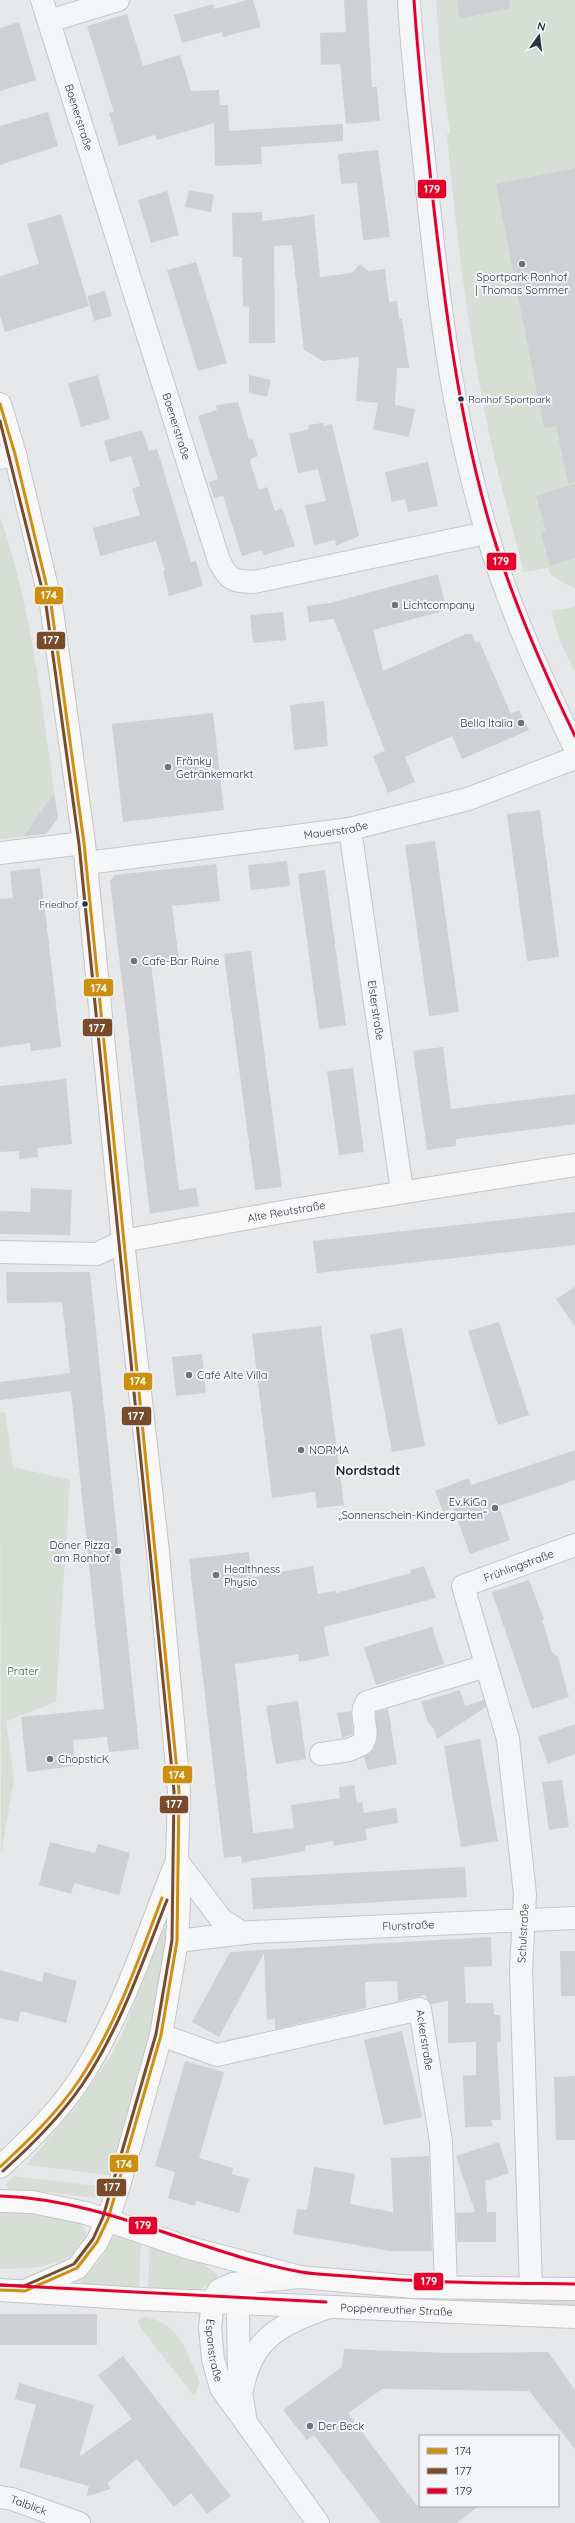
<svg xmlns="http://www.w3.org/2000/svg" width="575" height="2523" viewBox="0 0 575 2523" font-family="Quicksand,sans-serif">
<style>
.green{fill:#d6ded6}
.building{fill:#ced0d3}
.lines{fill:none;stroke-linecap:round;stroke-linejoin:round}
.minor-casing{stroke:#c4c6c8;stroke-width:24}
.major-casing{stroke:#c2c5c8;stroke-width:24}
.minor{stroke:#f5f6f7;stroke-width:22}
.major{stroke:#f8f8f8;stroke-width:22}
.bus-1-casing{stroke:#f4f6f9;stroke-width:6}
.bus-2-casing{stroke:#f4f6f9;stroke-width:6}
.bus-3-casing{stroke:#f4f6f9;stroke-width:6}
.bus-1{stroke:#ce8f0e;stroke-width:3}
.bus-2{stroke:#7a4b2a;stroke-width:3}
.bus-3{stroke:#e4002b;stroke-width:3}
.poi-dot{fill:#6c737f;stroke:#f4f6f9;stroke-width:1.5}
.bus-dot{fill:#2b3445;stroke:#f4f6f9;stroke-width:1.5}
.labels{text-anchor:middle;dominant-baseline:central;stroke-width:4;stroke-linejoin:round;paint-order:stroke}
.bus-label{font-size:10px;fill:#2b3445;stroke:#f4f6f9;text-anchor:start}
.street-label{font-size:11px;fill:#2b3445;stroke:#f4f6f9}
.poi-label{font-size:11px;fill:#2b3445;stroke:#f4f6f9;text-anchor:start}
.park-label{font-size:11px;fill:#3f6138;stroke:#f4f6f9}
.quarter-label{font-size:13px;font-weight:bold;fill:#1d2536;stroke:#f4f6f9}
.line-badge{stroke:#f4f6f9;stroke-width:1.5}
.badge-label{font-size:11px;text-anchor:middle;font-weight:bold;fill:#fff}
</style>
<rect width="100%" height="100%" fill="#e6e8ea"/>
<g class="green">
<path d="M436,0h139v589l-24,-14 -3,-7 -24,4c-9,-35 -19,-71 -28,-108 -25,-108 -39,-219 -49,-330l3,-1 -9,-69z"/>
<path d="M0,517c34,97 43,199 58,301l-12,16 -46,5z"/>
<polygon points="575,607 575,672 559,639 551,611"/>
<polygon points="5,1412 13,1467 70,1480 56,1702 6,1721 14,1778 1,1856 0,1413"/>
<polygon points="163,1929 167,1929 148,2047 134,2106 109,2175 26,2165 76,2107 110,2057 122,2035"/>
<polygon points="14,2176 105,2187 100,2195 94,2198 49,2192 9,2190 6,2184"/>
<path d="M9,2211c21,2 47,1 67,10 6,2 10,8 10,14 0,4 -3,8 -6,11 -17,23 -54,22 -80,23v-57z"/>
<polygon points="116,2233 141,2242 139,2287 80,2285 81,2280 101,2259"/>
<polygon points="150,2245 199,2261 217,2274 217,2279 199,2290 148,2288"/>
<polygon points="455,2299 575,2300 575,2310 455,2304"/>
<path d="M145,2317c36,6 41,36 55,65l-6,14 -54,-69 -2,-6 2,-3z"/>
</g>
<g class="building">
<polygon points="247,0 253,0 261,27 223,37 222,32 182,43 174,15 213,4 215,9"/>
<polygon points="344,0 367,0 372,87 377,87 380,121 346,124 340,64 321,65 320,33 346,32"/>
<polygon points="457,0 509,0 510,8 460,19"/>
<polygon points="127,14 143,66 180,55 191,91 219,90 220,105 228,105 229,131 343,124 343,141 261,147 262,164 215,166 214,123 157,140 155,135 119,146 109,113 114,112 87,26"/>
<polygon points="19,22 36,80 0,91 0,28"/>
<polygon points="48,112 58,146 0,165 0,126"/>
<polygon points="378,150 390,237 363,240 357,183 341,184 338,154"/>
<polygon points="575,168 575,482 568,483 556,426 544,428 496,184"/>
<polygon points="189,190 214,195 211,212 185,207"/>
<polygon points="167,191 179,235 151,243 138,200"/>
<polygon points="262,212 262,221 314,215 320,277 352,273 360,264 368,271 385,269 389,302 397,301 399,319 402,319 409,368 397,368 395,405 415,409 409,437 373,429 378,403 356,401 359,357 323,361 304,350 292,245 274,246 275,343 249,343 249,307 243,306 242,257 233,257 232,213"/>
<polygon points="61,214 89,306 5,332 0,316 0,276 39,264 27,224"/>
<polygon points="196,262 227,363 198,371 167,270"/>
<polygon points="105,291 112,316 94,321 87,296"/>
<polygon points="98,375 110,419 81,427 68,383"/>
<polygon points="249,375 271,380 267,397 249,393"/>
<polygon points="238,402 249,439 252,438 258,456 251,459 250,462 259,490 267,487 275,511 281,508 283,510 295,546 264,555 262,550 242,556 223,496 214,498 209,482 218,479 198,416 217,410 216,405"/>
<polygon points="323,423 324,426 332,424 359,536 336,546 335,540 314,545 305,505 326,501 318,469 298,473 289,434 309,429 308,425"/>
<polygon points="142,430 149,451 157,449 191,562 196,561 203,586 169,596 163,571 165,571 156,541 100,556 93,528 140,515 132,489 140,486 131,456 110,462 104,441"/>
<polygon points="428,462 438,506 408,512 405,499 392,502 385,472"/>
<polygon points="575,484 575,558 550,566 541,533 546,531 536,496"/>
<polygon points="438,574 447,610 373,630 383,671 466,634 472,634 476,643 479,641 511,714 519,710 529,730 462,759 452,736 405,757 415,782 388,793 373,756 385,751 334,619 309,622 307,606 330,603"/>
<polygon points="283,612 286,640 253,643 250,615"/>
<polygon points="324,701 328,746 294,750 290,705"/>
<polygon points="213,713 224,810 123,822 112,724"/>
<polygon points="54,793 58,818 46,834 24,836"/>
<polygon points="540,810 559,957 527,961 507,814"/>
<polygon points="435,841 459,1012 429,1016 405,845"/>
<polygon points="287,861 290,886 251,890 248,865"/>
<polygon points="216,864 220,901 172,906 179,960 151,964 179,1190 196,1188 199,1206 150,1214 110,881 114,875"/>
<polygon points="40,868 61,1047 31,1051 30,1043 0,1047 0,899 13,898 10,871"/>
<polygon points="325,870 346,1025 319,1029 298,874"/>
<polygon points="251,951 282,1187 255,1190 224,954"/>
<polygon points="443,1047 451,1109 575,1094 575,1124 456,1139 456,1146 427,1150 413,1051"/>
<polygon points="353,1068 364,1152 339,1155 327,1071"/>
<polygon points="66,1079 72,1144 37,1148 38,1157 19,1159 19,1151 0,1152 0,1086"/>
<polygon points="31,1188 72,1190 70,1235 0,1234 0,1211 30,1212"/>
<polygon points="575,1212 575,1245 317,1273 313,1241"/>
<polygon points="6,1272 90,1272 139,1749 109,1752 107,1737 73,1740 75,1766 27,1772 21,1717 104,1709 71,1391 0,1400 0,1382 70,1373 62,1302 7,1303"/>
<polygon points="575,1287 575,1327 556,1299"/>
<polygon points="499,1322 529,1415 498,1425 468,1331"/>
<polygon points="321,1326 344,1505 317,1508 315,1492 272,1498 252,1334"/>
<polygon points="402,1328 425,1446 392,1452 370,1335"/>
<polygon points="202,1354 206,1393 176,1396 172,1357"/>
<polygon points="575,1450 575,1480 499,1506 510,1540 470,1554 453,1508 443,1512 435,1491 469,1478 471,1485"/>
<polygon points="249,1552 252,1577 313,1566 318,1594 335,1591 336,1593 411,1573 410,1570 424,1566 436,1598 324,1627 329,1656 299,1662 298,1654 235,1664 253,1833 294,1828 291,1805 340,1798 339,1787 354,1785 357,1803 362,1802 364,1813 396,1808 398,1823 365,1829 367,1840 334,1846 333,1841 305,1846 305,1851 242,1863 241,1856 224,1858 189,1559"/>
<polygon points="529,1580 544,1619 542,1620 552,1652 558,1657 569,1697 532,1709 492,1592"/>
<polygon points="432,1627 444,1664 376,1685 364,1647"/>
<polygon points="460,1690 465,1706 484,1700 486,1707 437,1739 434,1729 428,1722 421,1702"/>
<polygon points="298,1701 306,1759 276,1764 266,1706"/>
<polygon points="388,1709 397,1764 368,1770 364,1757 373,1750 377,1741 376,1712"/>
<polygon points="351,1711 353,1734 342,1738 337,1713"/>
<polygon points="575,1724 575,1754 548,1764 538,1737"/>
<polygon points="480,1739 498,1841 461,1847 444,1746"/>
<polygon points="562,1780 569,1827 549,1830 542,1782"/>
<polygon points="50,1842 95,1853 98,1844 130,1853 119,1895 74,1883 71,1894 39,1885"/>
<polygon points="465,1867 467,1897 253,1909 251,1878"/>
<polygon points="491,1937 492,1966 464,1967 466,2003 493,2003 494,2015 500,2015 501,2042 497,2042 501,2120 491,2120 493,2126 465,2127 463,2076 476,2075 476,2042 448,2043 448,2001 431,2004 425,1995 398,2001 397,1981 365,1982 366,2008 275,2029 275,2019 267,2020 264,1953 219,2037 192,2022 230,1952"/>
<polygon points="560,1951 575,1951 575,1996 561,1996"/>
<polygon points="0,1970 42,1982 44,1972 77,1981 66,2023 21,2011 18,2022 0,2018"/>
<polygon points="402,2031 422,2117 384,2125 364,2040"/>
<polygon points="185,2061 224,2072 199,2158 233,2168 232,2174 249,2179 239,2213 196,2201 195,2206 168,2198 175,2172 155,2166"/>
<polygon points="575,2076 575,2140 556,2140 554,2077"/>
<polygon points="499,2142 509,2173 485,2181 487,2212 496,2212 496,2242 457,2242 456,2213 475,2212 456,2156"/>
<polygon points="429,2156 432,2251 390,2251 293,2234 297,2209 307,2210 314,2167 355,2174 350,2204 393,2212 391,2158"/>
<rect x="0" y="2314" width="97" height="31"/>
<polygon points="344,2349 450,2353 548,2352 575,2390 575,2449 529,2391 382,2389 348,2413 417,2506 479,2506 456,2523 381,2523 314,2435 307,2440 283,2410 342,2367"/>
<polygon points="123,2356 231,2496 207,2514 191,2493 174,2507 137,2459 107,2483 111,2489 87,2496 89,2486 19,2467 36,2405 15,2399 19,2383 94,2405 79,2457 132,2419 98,2375"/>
</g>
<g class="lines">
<g class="minor-casing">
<g id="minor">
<path id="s1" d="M42,0l177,561c11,20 12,20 35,21l232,-49"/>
<path d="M409,0c3,59 11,119 17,178 12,119 26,240 61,355 22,75 54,145 88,215"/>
<polyline points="49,21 118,0"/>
<polyline points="0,458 15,454"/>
<path id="s2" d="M350,829l52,362"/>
<polyline points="0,853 84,843"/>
<path id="s3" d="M87,863l263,-34 118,-30 107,-41"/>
<polyline points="0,1252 97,1254 123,1241"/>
<path d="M321,1754l28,-4 13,-6c10,-13 -5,-29 5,-42l119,-36"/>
<polyline points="177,1861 221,1919 242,1933"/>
<path id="s4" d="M177,1941l76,-9 322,-14"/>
<path id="s5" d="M161,2035l56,20 203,-46 21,133 5,145"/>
<path id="s6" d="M300,2277l-67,7 -14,6 -6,11 -3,26 3,32 8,29 97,135"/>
<polyline points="233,2284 238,2316 239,2378 245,2417"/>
<path id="s7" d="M531,2289l-10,-319 4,-76 -17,-155 -45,-153 112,-41"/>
<path d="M243,2386c10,-51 42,-63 86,-79"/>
<path id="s8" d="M0,2497l12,2 67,24"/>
</g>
</g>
<g class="major-casing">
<g id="major">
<polyline points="0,404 15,454 51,604 84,843 123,1241 158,1552 179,1791 177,1861 179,1903 177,1941 161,2035 120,2182 108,2219 97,2242 77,2268 25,2291"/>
<path id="s9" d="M123,1241l170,-31 282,-45"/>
<path d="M0,2167c28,-25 57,-54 78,-85 44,-66 68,-144 97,-217"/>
<polyline points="0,2201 32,2202 86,2213 186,2247 300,2277 413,2287 575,2289"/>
<path id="s10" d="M0,2290l142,9 433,18"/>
</g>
</g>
<use href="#minor" class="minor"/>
<use href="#major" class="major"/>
<g class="bus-1-casing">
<g id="bus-1">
<polyline points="0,404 15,454 51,604 84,843 179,1791 177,1941 161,2035 108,2219 97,2242 77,2268 25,2291 0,2290"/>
<path d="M0,2167c28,-26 56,-53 78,-85 38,-56 60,-121 84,-184"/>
</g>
</g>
<g class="bus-2-casing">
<g id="bus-2">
<polyline points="0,421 46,605 79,844 174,1791 172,1940 156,2034 103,2217 93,2239 74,2264 24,2286 0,2285"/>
<path d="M3,2171c29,-26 57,-54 79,-86 38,-56 60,-122 85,-185"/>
</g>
</g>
<g class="bus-3-casing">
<g id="bus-3">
<path d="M414,0c4,61 11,122 17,182 13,118 27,236 61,350 21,70 51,138 83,204"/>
<path d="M0,2196c104,3 199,57 301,76 18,3 38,3 57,5 72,6 144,6 217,7"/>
<polyline points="0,2285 326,2302"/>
</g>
</g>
<use href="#bus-1" class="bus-1"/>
<use href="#bus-2" class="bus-2"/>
<use href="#bus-3" class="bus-3"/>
</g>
<g class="poi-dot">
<circle cx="522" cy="264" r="4"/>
<circle cx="395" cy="605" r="4"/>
<circle cx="521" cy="723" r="4"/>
<circle cx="168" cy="767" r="4"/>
<circle cx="134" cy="961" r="4"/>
<circle cx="189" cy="1375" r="4"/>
<circle cx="301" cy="1450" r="4"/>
<circle cx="495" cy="1508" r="4"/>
<circle cx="118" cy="1551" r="4"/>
<circle cx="216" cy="1575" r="4"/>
<circle cx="50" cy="1759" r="4"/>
<circle cx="310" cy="2426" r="4"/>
</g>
<g class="bus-dot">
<circle cx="461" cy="399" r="3.5"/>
<circle cx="85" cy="904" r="3.5"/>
</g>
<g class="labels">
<g class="bus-label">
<text x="468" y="399">Ronhof Sportpark</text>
<text x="78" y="904" text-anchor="end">Friedhof</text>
</g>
<g class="street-label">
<text stroke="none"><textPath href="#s1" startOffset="123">Boenerstraße</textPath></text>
<text stroke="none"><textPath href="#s1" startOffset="447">Boenerstraße</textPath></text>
<text stroke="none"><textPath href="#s3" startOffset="251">Mauerstraße</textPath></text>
<text stroke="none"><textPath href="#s2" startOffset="183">Elsterstraße</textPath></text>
<text stroke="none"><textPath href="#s9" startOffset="166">Alte Reutstraße</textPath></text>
<text stroke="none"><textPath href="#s7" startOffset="770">Frühlingstraße</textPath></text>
<text stroke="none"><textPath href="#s4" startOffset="232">Flurstraße</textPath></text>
<text stroke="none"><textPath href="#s7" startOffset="356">Schulstraße</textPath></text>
<text stroke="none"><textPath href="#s5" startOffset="299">Ackerstraße</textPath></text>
<text stroke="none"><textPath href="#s10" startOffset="397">Poppenreuther Straße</textPath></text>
<text stroke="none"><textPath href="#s6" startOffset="145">Espanstraße</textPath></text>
<text stroke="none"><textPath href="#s8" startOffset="30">Talblick</textPath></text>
</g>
<g class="poi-label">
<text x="522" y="277" text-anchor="middle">Sportpark Ronhof<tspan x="522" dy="13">| Thomas Sommer</tspan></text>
<text x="403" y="605">Lichtcompany</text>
<text x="513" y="723" text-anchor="end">Bella Italia</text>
<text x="176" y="761">Fränky<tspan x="176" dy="13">Getränkemarkt</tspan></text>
<text x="142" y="961">Cafe-Bar Ruine</text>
<text x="197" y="1375">Café Alte Villa</text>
<text x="309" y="1450">NORMA</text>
<text x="487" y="1502" text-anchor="end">Ev.KiGa<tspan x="487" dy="13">„Sonnenschein-Kindergarten“</tspan></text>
<text x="110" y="1545" text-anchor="end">Döner Pizza<tspan x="110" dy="13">am Ronhof</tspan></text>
<text x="224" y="1569">Healthness<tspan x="224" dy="13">Physio</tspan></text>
<text x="58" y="1759">ChopsticK</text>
<text x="318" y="2426">Der Beck</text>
</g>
<g class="park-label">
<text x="23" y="1671">Prater</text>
</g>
<g class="quarter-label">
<text x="368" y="1470">Nordstadt</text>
</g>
</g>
<g class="line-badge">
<rect x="417" y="179" width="30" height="20" rx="4" fill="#e4002b"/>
<rect x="486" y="552" width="31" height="19" rx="4" fill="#e4002b"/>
<rect x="34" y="586" width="30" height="19" rx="4" fill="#ce8f0e"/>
<rect x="36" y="631" width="30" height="19" rx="4" fill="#7a4b2a"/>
<rect x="83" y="978" width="31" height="19" rx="4" fill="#ce8f0e"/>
<rect x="82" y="1018" width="31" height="19" rx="4" fill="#7a4b2a"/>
<rect x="123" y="1372" width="30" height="19" rx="4" fill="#ce8f0e"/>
<rect x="121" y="1406" width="31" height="20" rx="4" fill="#7a4b2a"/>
<rect x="162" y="1765" width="31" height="19" rx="4" fill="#ce8f0e"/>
<rect x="159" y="1795" width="30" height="19" rx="4" fill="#7a4b2a"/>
<rect x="109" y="2154" width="30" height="19" rx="4" fill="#ce8f0e"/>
<rect x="96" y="2178" width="31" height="19" rx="4" fill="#7a4b2a"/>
<rect x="128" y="2216" width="30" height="19" rx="4" fill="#e4002b"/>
<rect x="413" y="2272" width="31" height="19" rx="4" fill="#e4002b"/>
</g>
<g class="badge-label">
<text x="432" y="193">179</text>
<text x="501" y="565">179</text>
<text x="49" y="599">174</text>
<text x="51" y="644">177</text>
<text x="99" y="992">174</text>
<text x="97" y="1032">177</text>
<text x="138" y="1385">174</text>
<text x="136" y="1420">177</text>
<text x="177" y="1779">174</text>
<text x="174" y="1808">177</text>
<text x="124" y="2168">174</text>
<text x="112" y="2191">177</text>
<text x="143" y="2229">179</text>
<text x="429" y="2285">179</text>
</g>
<rect x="419" y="2435" width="140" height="72" fill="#f4f6f9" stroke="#a4a8b1"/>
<rect x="427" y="2448" width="20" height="6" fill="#ce8f0e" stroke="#a4a8b1"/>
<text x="455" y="2455" font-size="12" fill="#2b3445">174</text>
<rect x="427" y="2468" width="20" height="6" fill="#7a4b2a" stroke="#a4a8b1"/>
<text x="455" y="2475" font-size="12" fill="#2b3445">177</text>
<rect x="427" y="2488" width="20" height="6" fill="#e4002b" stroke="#a4a8b1"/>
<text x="455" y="2495" font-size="12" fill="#2b3445">179</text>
<g transform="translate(539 36) rotate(14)" stroke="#f4f6f9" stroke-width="3" paint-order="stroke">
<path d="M0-3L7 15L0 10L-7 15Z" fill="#2b3445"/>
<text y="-6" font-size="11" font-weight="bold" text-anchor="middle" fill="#2b3445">N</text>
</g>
</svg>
